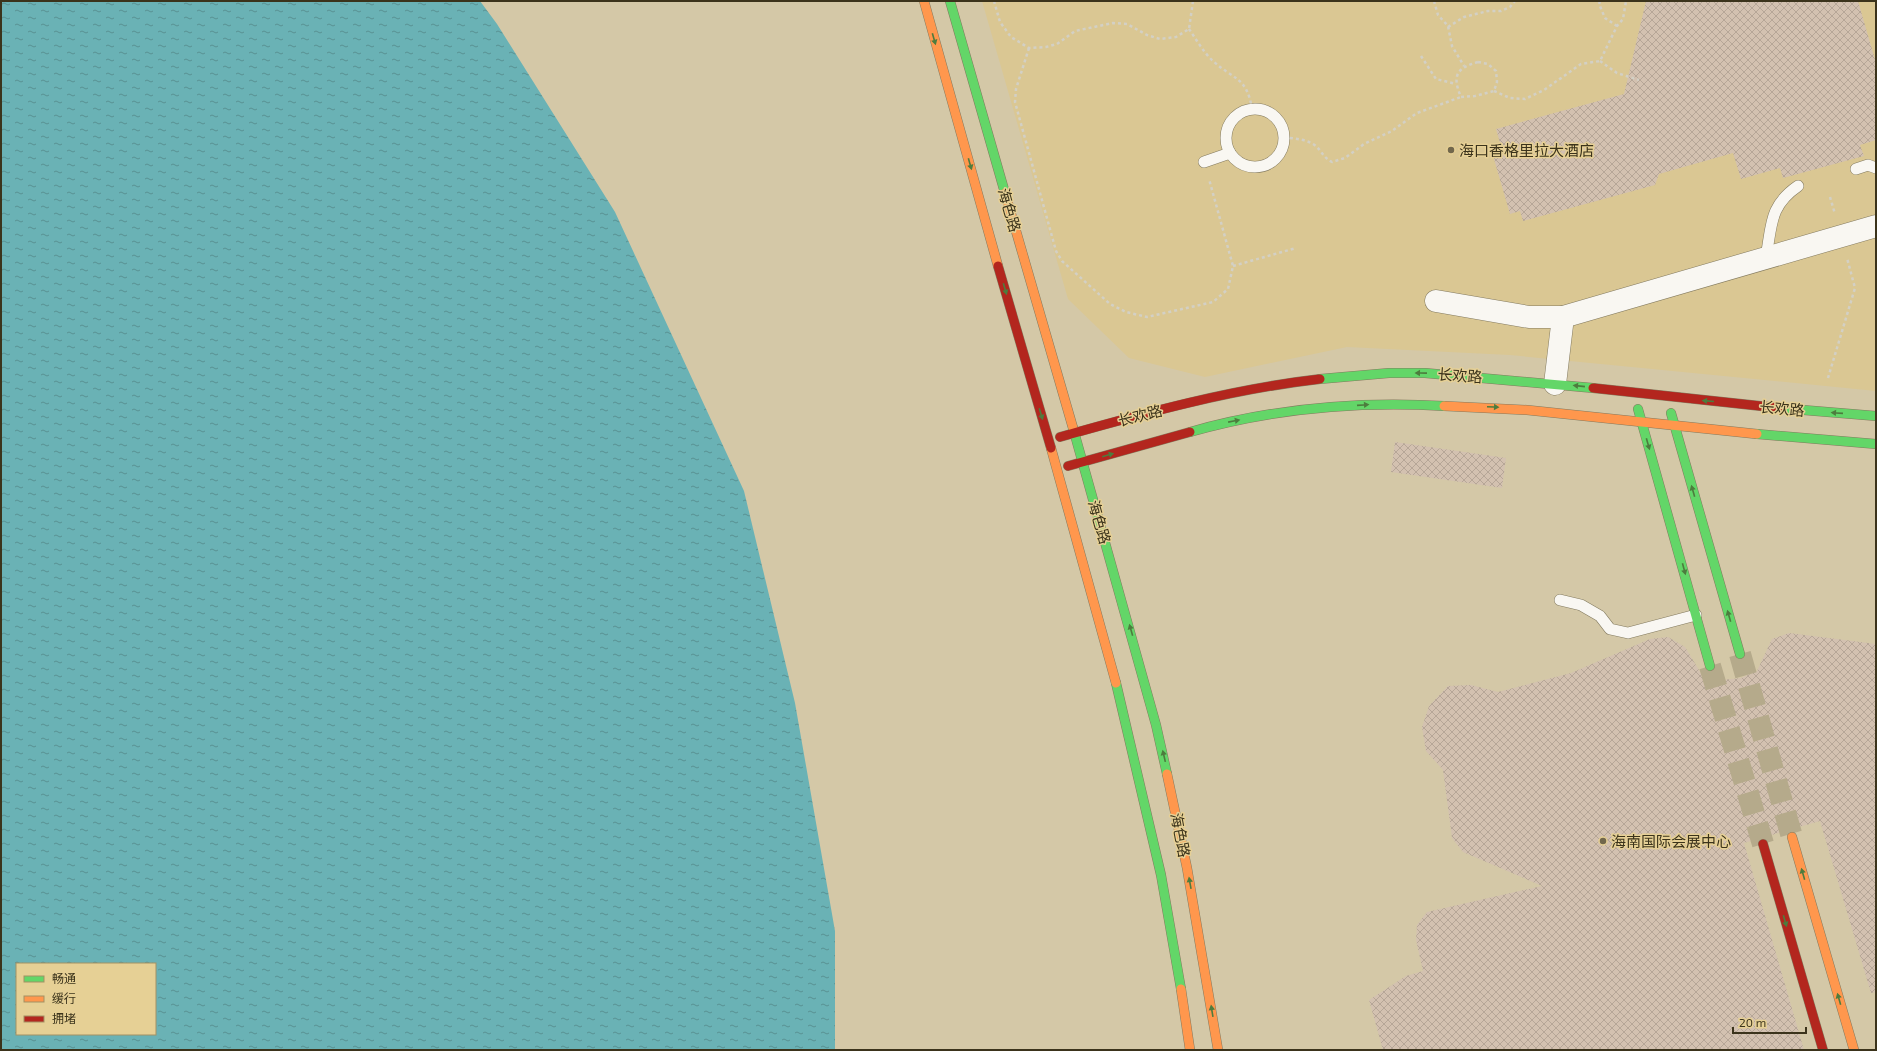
<svg xmlns="http://www.w3.org/2000/svg" width="1877" height="1051" viewBox="0 0 1877 1051" font-family="'Exo 2','Noto Sans SC',sans-serif">
<style>
.built{fill:#dac793}
.water{fill:url(#water-ripples);fill-rule:evenodd}
.building{fill:url(#building-cross-hatch)}
.lines{fill:none;stroke-linecap:round;stroke-linejoin:round}
.secondary-tunnel{stroke:#b5aa8b;stroke-width:22;stroke-dasharray:22 11;stroke-linecap:butt}
.lane-casing{stroke:#837a5f;stroke-width:12}
.street-casing{stroke:#837a5f;stroke-width:23}
.fast-casing{stroke:#837a5f;stroke-width:10}
.slow-casing{stroke:#837a5f;stroke-width:10}
.jam-casing{stroke:#837a5f;stroke-width:10}
.path{stroke:#d3d0c5;stroke-width:2.5;stroke-dasharray:3 3;stroke-linecap:butt}
.lane{stroke:#f9f7f2;stroke-width:11}
.street{stroke:#f9f7f2;stroke-width:22}
.fast{stroke:#63d668;stroke-width:9}
.slow{stroke:#ff974d;stroke-width:9}
.jam{stroke:#b3261e;stroke-width:9}
.oneway{fill:#4d7c3e}
.poi-dot{fill:#71674c;stroke:#e6d095;stroke-width:1.5}
.labels{text-anchor:middle;dominant-baseline:central;stroke-width:3;stroke-linejoin:round;paint-order:stroke}
.poi-label{font-size:15px;fill:#3b331b;stroke:#e6d095;text-anchor:start}
.street-label{font-size:15px;fill:#3b331b;stroke:#e6d095}
</style>
<defs>
<pattern id="water-ripples" width="26" height="14" patternUnits="userSpaceOnUse"><rect width="26" height="14" fill="#6ab2b5"/><path d="M2 4q2-2 4 0t4 0M15 11q2-2 4 0t4 0" fill="none" stroke="#589192"/></pattern>
<pattern id="building-cross-hatch" width="8" height="8" patternUnits="userSpaceOnUse"><rect width="8" height="8" fill="#d3c1b0"/><path d="M0 0l8 8M0 8l8-8" fill="none" stroke="#b6a697"/></pattern>
</defs>
<rect width="100%" height="100%" fill="#d4c8a7"/>
<polygon class="built" points="982,1 1876,1 1876,391 1510,355 1347,347 1205,377 1129,358 1068,299"/>
<path class="water" d="M1,1h479l17,23 118,188 129,279 51,212 40,228v119h-834zM17,964h138v70h-138z"/>
<g class="building">
<polygon points="1646,1 1858,1 1876,63 1876,140 1860,145 1864,156 1783,178 1780,168 1741,179 1733,153 1659,174 1655,185 1523,221 1520,211 1510,214 1491,149 1501,146 1496,129 1624,94"/>
<polygon points="1395,442 1506,458 1502,488 1391,472"/>
<polygon points="1789,633 1876,644 1876,992 1871,993 1820,821 1799,827 1789,825 1781,832 1772,835 1766,832 1760,832 1754,835 1751,841 1744,843 1804,1050 1383,1050 1369,1000 1406,976 1423,971 1416,940 1417,925 1427,912 1542,886 1463,852 1452,838 1443,770 1426,751 1422,727 1429,706 1448,686 1471,685 1498,692 1571,673 1650,639 1668,637 1685,647 1702,675 1707,678 1715,677 1722,680 1741,678 1757,671 1772,639"/>
</g>
<g class="lines">
<g class="secondary-tunnel">
<polyline points="1740,654 1792,837"/>
<polyline points="1710,666 1763,844"/>
</g>
<g class="lane-casing">
<g id="lane">
<circle cx="1255" cy="138" r="29"/>
<polyline points="1204,162 1230,153"/>
<polyline points="1856,169 1868,165 1876,168"/>
<path d="M1766,257c6,-32 3,-51 32,-71"/>
<polyline points="1560,600 1581,605 1600,616 1610,629 1628,633 1696,615"/>
</g>
</g>
<g class="street-casing">
<g id="street">
<polyline points="1436,301 1529,317 1563,317 1876,226"/>
<polyline points="1555,384 1563,317"/>
</g>
</g>
<g class="fast-casing">
<g id="fast">
<polyline points="950,1 1005,193"/>
<polyline points="1320,379 1389,373 1425,373 1593,388"/>
<polyline points="1779,408 1876,416"/>
<polyline points="1638,409 1710,666"/>
<polyline points="1671,413 1740,654"/>
<polyline points="1073,428 1156,725 1167,774"/>
<path d="M1190,432c81,-23 169,-31 254,-26"/>
<polyline points="1757,434 1876,444"/>
<polyline points="1116,683 1161,875 1181,989"/>
</g>
</g>
<g class="slow-casing">
<g id="slow">
<polyline points="924,1 998,266"/>
<polyline points="1005,193 1073,428"/>
<polyline points="1444,406 1527,410 1757,434"/>
<polyline points="1051,448 1116,683"/>
<polyline points="1167,774 1187,868 1218,1050"/>
<polyline points="1792,837 1854,1050"/>
<polyline points="1181,989 1190,1050"/>
</g>
</g>
<g class="jam-casing">
<g id="jam">
<polyline points="998,266 1051,448"/>
<polyline points="1593,388 1779,408"/>
<path d="M1060,437c85,-24 172,-48 260,-58"/>
<polyline points="1068,466 1190,432"/>
<polyline points="1763,844 1823,1050"/>
</g>
</g>
<g class="path">
<polyline points="994,1 1000,22 1011,37 1029,48 1046,47 1057,44 1075,31 1113,23 1127,24 1147,35 1160,39 1176,37 1189,29 1193,1"/>
<polyline points="1434,1 1438,15 1448,26 1452,46 1464,66"/>
<polyline points="1600,1 1599,4 1605,18 1617,26"/>
<polyline points="1448,27 1464,17 1488,11 1501,11 1510,7 1515,1"/>
<path d="M1189,29c7,10 15,24 24,32 21,19 34,16 39,48"/>
<polyline points="1029,48 1016,89 1015,102 1056,251 1062,261 1110,304 1126,312 1147,317 1213,302 1228,289 1233,266 1209,179"/>
<polyline points="1421,56 1436,79 1456,84"/>
<polyline points="1600,61 1617,73 1639,80"/>
<path d="M1478,62l10,2 8,7 1,11 -3,9 -19,5 -14,1c-9,-21 -5,-29 17,-35z"/>
<polyline points="1494,91 1510,98 1525,99 1544,90 1581,64 1600,61 1617,26 1623,19 1626,1"/>
<path d="M1284,137c11,2 23,2 32,9 6,6 8,12 16,16l13,-4 19,-14 28,-13 25,-18 44,-16"/>
<polyline points="1830,197 1835,214"/>
<polyline points="1233,266 1296,248"/>
<polyline points="1828,378 1855,288 1847,258"/>
</g>
<use href="#lane" class="lane"/>
<use href="#street" class="street"/>
<use href="#fast" class="fast"/>
<use href="#slow" class="slow"/>
<use href="#jam" class="jam"/>
</g>
<defs><path id="oneway-solid" d="M-6-.8H1V-3.2L6.5 0L1 3.2V.8H-6Z"/></defs>
<g class="oneway">
<use href="#oneway-solid" transform="translate(934 39) rotate(74)"/>
<use href="#oneway-solid" transform="translate(970 164) rotate(74)"/>
<use href="#oneway-solid" transform="translate(1005 289) rotate(74)"/>
<use href="#oneway-solid" transform="translate(1421 373) rotate(-179)"/>
<use href="#oneway-solid" transform="translate(1579 386) rotate(-174)"/>
<use href="#oneway-solid" transform="translate(1708 401) rotate(-175)"/>
<use href="#oneway-solid" transform="translate(1363 405) rotate(-4)"/>
<use href="#oneway-solid" transform="translate(1493 407) rotate(3)"/>
<use href="#oneway-solid" transform="translate(1837 413) rotate(-176)"/>
<use href="#oneway-solid" transform="translate(1041 414) rotate(73)"/>
<use href="#oneway-solid" transform="translate(1234 421) rotate(-11)"/>
<use href="#oneway-solid" transform="translate(1648 444) rotate(74)"/>
<use href="#oneway-solid" transform="translate(1108 455) rotate(-16)"/>
<use href="#oneway-solid" transform="translate(1693 491) rotate(-106)"/>
<use href="#oneway-solid" transform="translate(1684 569) rotate(75)"/>
<use href="#oneway-solid" transform="translate(1729 616) rotate(-106)"/>
<use href="#oneway-solid" transform="translate(1131 630) rotate(-106)"/>
<use href="#oneway-solid" transform="translate(1164 756) rotate(-103)"/>
<use href="#oneway-solid" transform="translate(1803 874) rotate(-106)"/>
<use href="#oneway-solid" transform="translate(1190 883) rotate(-100)"/>
<use href="#oneway-solid" transform="translate(1785 921) rotate(74)"/>
<use href="#oneway-solid" transform="translate(1839 999) rotate(-106)"/>
<use href="#oneway-solid" transform="translate(1212 1011) rotate(-99)"/>
</g>
<g class="poi-dot">
<circle cx="1451" cy="150" r="4"/>
<circle cx="1603" cy="841" r="4"/>
</g>
<g class="labels">
<g class="poi-label">
<text x="1459" y="150">海口香格里拉大酒店</text>
<text x="1611" y="841">海南国际会展中心</text>
</g>
<g class="street-label">
<text transform="translate(1010 210) rotate(74)">海色路</text>
<text transform="translate(1460 375) rotate(4)">长欢路</text>
<text transform="translate(1782 408) rotate(5)">长欢路</text>
<text transform="translate(1140 415) rotate(-14)">长欢路</text>
<text transform="translate(1100 522) rotate(74)">海色路</text>
<text transform="translate(1181 835) rotate(79)">海色路</text>
</g>
</g>
<rect width="1877" height="1051" fill="none" stroke="#3b331b" stroke-width="4"/>
<rect x="16" y="963" width="140" height="72" fill="#e6d095" stroke="#a29164"/>
<rect x="24" y="976" width="20" height="6" fill="#63d668" stroke="#a29164"/>
<text x="52" y="983" font-size="12" fill="#3b331b">畅通</text>
<rect x="24" y="996" width="20" height="6" fill="#ff974d" stroke="#a29164"/>
<text x="52" y="1003" font-size="12" fill="#3b331b">缓行</text>
<rect x="24" y="1016" width="20" height="6" fill="#b3261e" stroke="#a29164"/>
<text x="52" y="1023" font-size="12" fill="#3b331b">拥堵</text>
<path d="M1733 1027v6h73v-6" fill="none" stroke="#3b331b" stroke-width="2"/>
<text x="1739" y="1027" font-size="12" fill="#3b331b" stroke="#e6d095" stroke-width="3" paint-order="stroke">20 m</text>
</svg>
